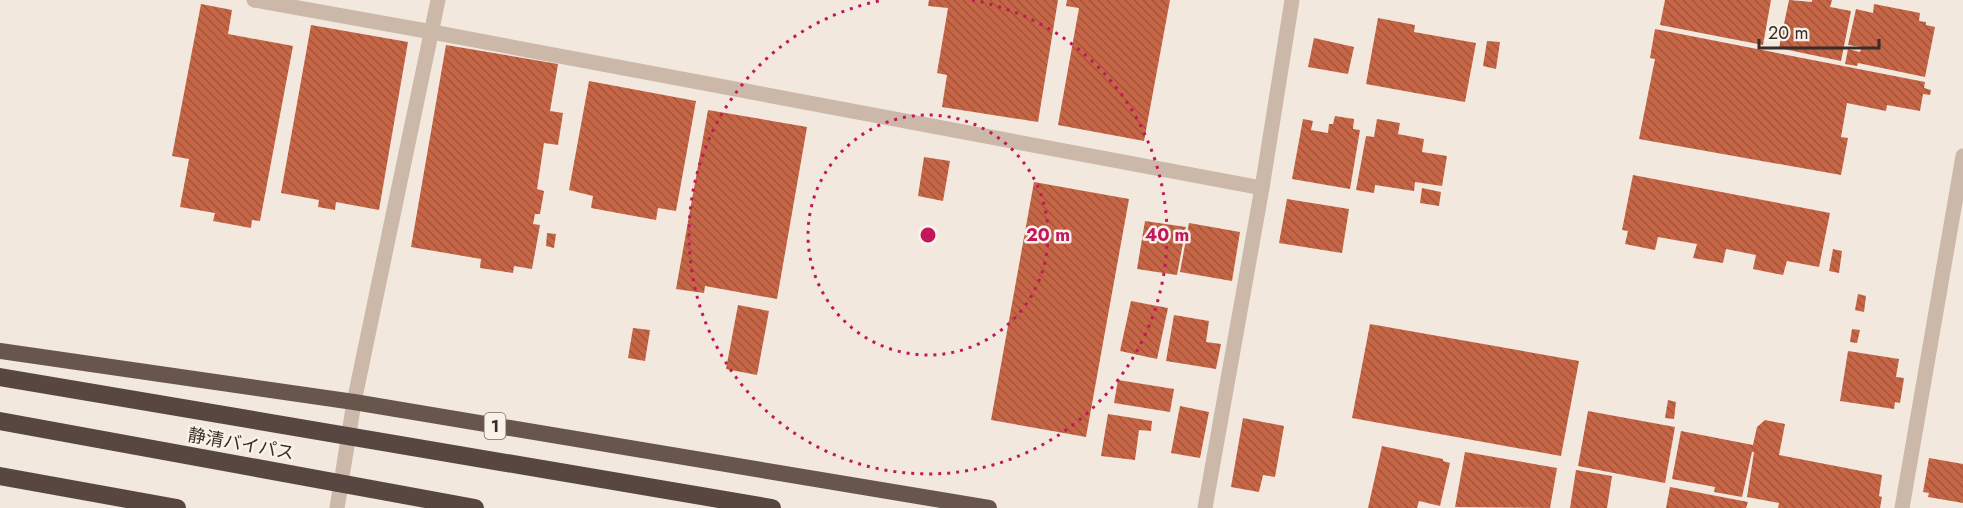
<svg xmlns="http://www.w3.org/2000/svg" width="1963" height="508" viewBox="0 0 1963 508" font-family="Jost,'Noto Sans JP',sans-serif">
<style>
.building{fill:url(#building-back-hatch)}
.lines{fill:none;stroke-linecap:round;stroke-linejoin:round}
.minor{stroke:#cbb8a8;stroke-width:15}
.trunk{stroke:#68564d;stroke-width:16}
.motorway{stroke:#584740;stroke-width:18}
.motorway-bridge{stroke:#584740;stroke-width:18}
.ring{fill:none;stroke:#c2185b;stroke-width:3;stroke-dasharray:3 6}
.labels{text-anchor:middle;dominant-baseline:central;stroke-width:5;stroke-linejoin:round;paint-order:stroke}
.shield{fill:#faf2e9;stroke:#726863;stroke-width:1.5}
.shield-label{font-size:16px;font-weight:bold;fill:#372d29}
.street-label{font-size:18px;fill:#372d29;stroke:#faf2e9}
.centre{fill:#c2185b;stroke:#faf2e9;stroke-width:3}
.ring-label{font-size:18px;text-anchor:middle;font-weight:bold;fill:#c2185b;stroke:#faf2e9;stroke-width:5;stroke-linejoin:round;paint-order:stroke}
</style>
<defs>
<pattern id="building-back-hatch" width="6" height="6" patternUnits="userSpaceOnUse" patternTransform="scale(1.5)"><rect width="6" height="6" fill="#c66647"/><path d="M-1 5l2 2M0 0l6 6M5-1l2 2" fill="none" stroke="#a2543b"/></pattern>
</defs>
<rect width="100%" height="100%" fill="#f2e8dd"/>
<g class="building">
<polygon points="929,0 1058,0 1038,122 942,107 947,75 937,73 948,8 928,6"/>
<polygon points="1067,0 1170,0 1144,141 1058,125 1079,8 1066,6"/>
<polygon points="1665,0 1771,0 1763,45 1660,25"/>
<polygon points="1789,0 1812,2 1812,0 1832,0 1830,7 1851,11 1841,61 1779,48"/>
<polygon points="201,4 232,10 228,34 293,46 260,221 252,220 251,228 213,221 215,213 180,207 189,159 172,156"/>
<polygon points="1874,4 1920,13 1919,21 1926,22 1926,25 1935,27 1925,77 1858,63 1857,66 1845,64 1848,49 1860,52 1862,47 1848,45 1856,9 1873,13"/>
<polygon points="1378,18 1415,25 1414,32 1476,43 1465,102 1366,84"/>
<polygon points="311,25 408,42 379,210 336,202 335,210 318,207 319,200 281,193"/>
<polygon points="1655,29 1925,82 1924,88 1931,90 1930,95 1923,94 1920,111 1887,105 1886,111 1847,103 1841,137 1848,138 1841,175 1639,139 1655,59 1650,58"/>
<polygon points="1314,38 1354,47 1348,74 1308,67"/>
<polygon points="1487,41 1500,42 1496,69 1483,66"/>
<polygon points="446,45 558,64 550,111 563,113 558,145 544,143 537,189 544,191 540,214 535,214 533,224 540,225 532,269 514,266 513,273 480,268 481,259 411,247"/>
<polygon points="589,81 696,101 676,211 658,208 656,220 591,208 593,196 569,190"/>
<polygon points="708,110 807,127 777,299 705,286 704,293 676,289"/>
<polygon points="1335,116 1354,119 1353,129 1360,130 1350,189 1292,179 1303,119 1313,121 1311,130 1328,133 1329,124 1333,124"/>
<polygon points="1377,119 1400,123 1398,134 1424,139 1422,152 1447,156 1442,186 1415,182 1414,191 1375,185 1374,193 1356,190 1366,136 1374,137"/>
<polygon points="924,157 950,161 943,201 918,196"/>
<polygon points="1633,175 1830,213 1819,267 1787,261 1783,275 1753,269 1756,255 1726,249 1723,263 1693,258 1697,244 1658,237 1655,250 1625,244 1628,231 1622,230"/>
<polygon points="1034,182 1129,199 1086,437 991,420"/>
<polygon points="1422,188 1441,192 1439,206 1420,203"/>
<polygon points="1287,199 1349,209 1342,253 1279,243"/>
<polygon points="1145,221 1186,227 1177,275 1137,269"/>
<polygon points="1189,223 1240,232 1232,281 1180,272"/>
<polygon points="547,233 556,234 554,248 546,246"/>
<polygon points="1833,249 1842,251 1839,273 1829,271"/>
<polygon points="1858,294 1866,296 1864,312 1855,310"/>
<polygon points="1131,301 1168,308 1157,359 1120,351"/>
<polygon points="738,305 769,311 757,375 726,369"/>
<polygon points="1174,315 1209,321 1206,342 1221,344 1216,369 1166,361"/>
<polygon points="1370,324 1579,361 1561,456 1352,418"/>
<polygon points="633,328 650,330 645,361 628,358"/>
<polygon points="1852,329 1860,330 1857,343 1850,342"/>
<polygon points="1848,351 1899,359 1896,377 1904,378 1900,403 1895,402 1894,409 1840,401"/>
<polygon points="1118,380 1174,389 1170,412 1114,403"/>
<polygon points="1668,400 1676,402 1674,419 1665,418"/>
<polygon points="1180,406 1209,412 1200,458 1171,453"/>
<polygon points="1588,411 1675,427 1665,483 1578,466"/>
<polygon points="1108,414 1152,421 1151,431 1139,430 1135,460 1101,456"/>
<polygon points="1243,418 1284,426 1275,477 1263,475 1259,492 1231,487"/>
<polygon points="1765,420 1785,424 1779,455 1882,475 1879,496 1882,497 1880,508 1778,508 1779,503 1747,497 1754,452 1752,452 1742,497 1714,492 1715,487 1672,479 1681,431 1753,445 1757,427"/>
<polygon points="1382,446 1443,459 1443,461 1450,463 1440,506 1419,501 1417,508 1368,508"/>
<polygon points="1465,452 1557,468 1550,508 1455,507"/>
<polygon points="1929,458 1963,464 1963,503 1928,497 1929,493 1923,492"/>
<polygon points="1576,470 1612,476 1607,508 1570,508"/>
<polygon points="1670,487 1748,502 1746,508 1666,508"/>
</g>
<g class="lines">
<g class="minor">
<polyline points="254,0 432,32 1262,188"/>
<polyline points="337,508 354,402 438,0"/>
<polyline points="1205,508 1262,188 1292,0"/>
<polyline points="1902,508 1963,156"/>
</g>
<polyline class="trunk" points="0,351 354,402 989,508"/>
<polyline class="motorway" points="0,476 177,508"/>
<g class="motorway-bridge">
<polyline points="0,377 772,508"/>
<polyline points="0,421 475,508"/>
</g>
</g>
<g class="ring">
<circle cx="928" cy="235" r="120"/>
<path d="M972 0A239 239 0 1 1 884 0"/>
</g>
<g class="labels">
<rect class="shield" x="484.5" y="413" width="21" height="26" rx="4.5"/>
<g class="shield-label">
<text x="495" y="426">1</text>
</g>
<g class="street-label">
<text transform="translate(241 444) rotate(10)">静清バイパス</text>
</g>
</g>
<circle cx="928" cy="235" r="9" class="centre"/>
<g class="ring-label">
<text x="1048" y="241">20 m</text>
<text x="1167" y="241">40 m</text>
</g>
<path d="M1759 39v9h120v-9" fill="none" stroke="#372d29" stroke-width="3"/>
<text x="1768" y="39" font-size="18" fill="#372d29" stroke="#faf2e9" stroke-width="4.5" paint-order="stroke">20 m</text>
</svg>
